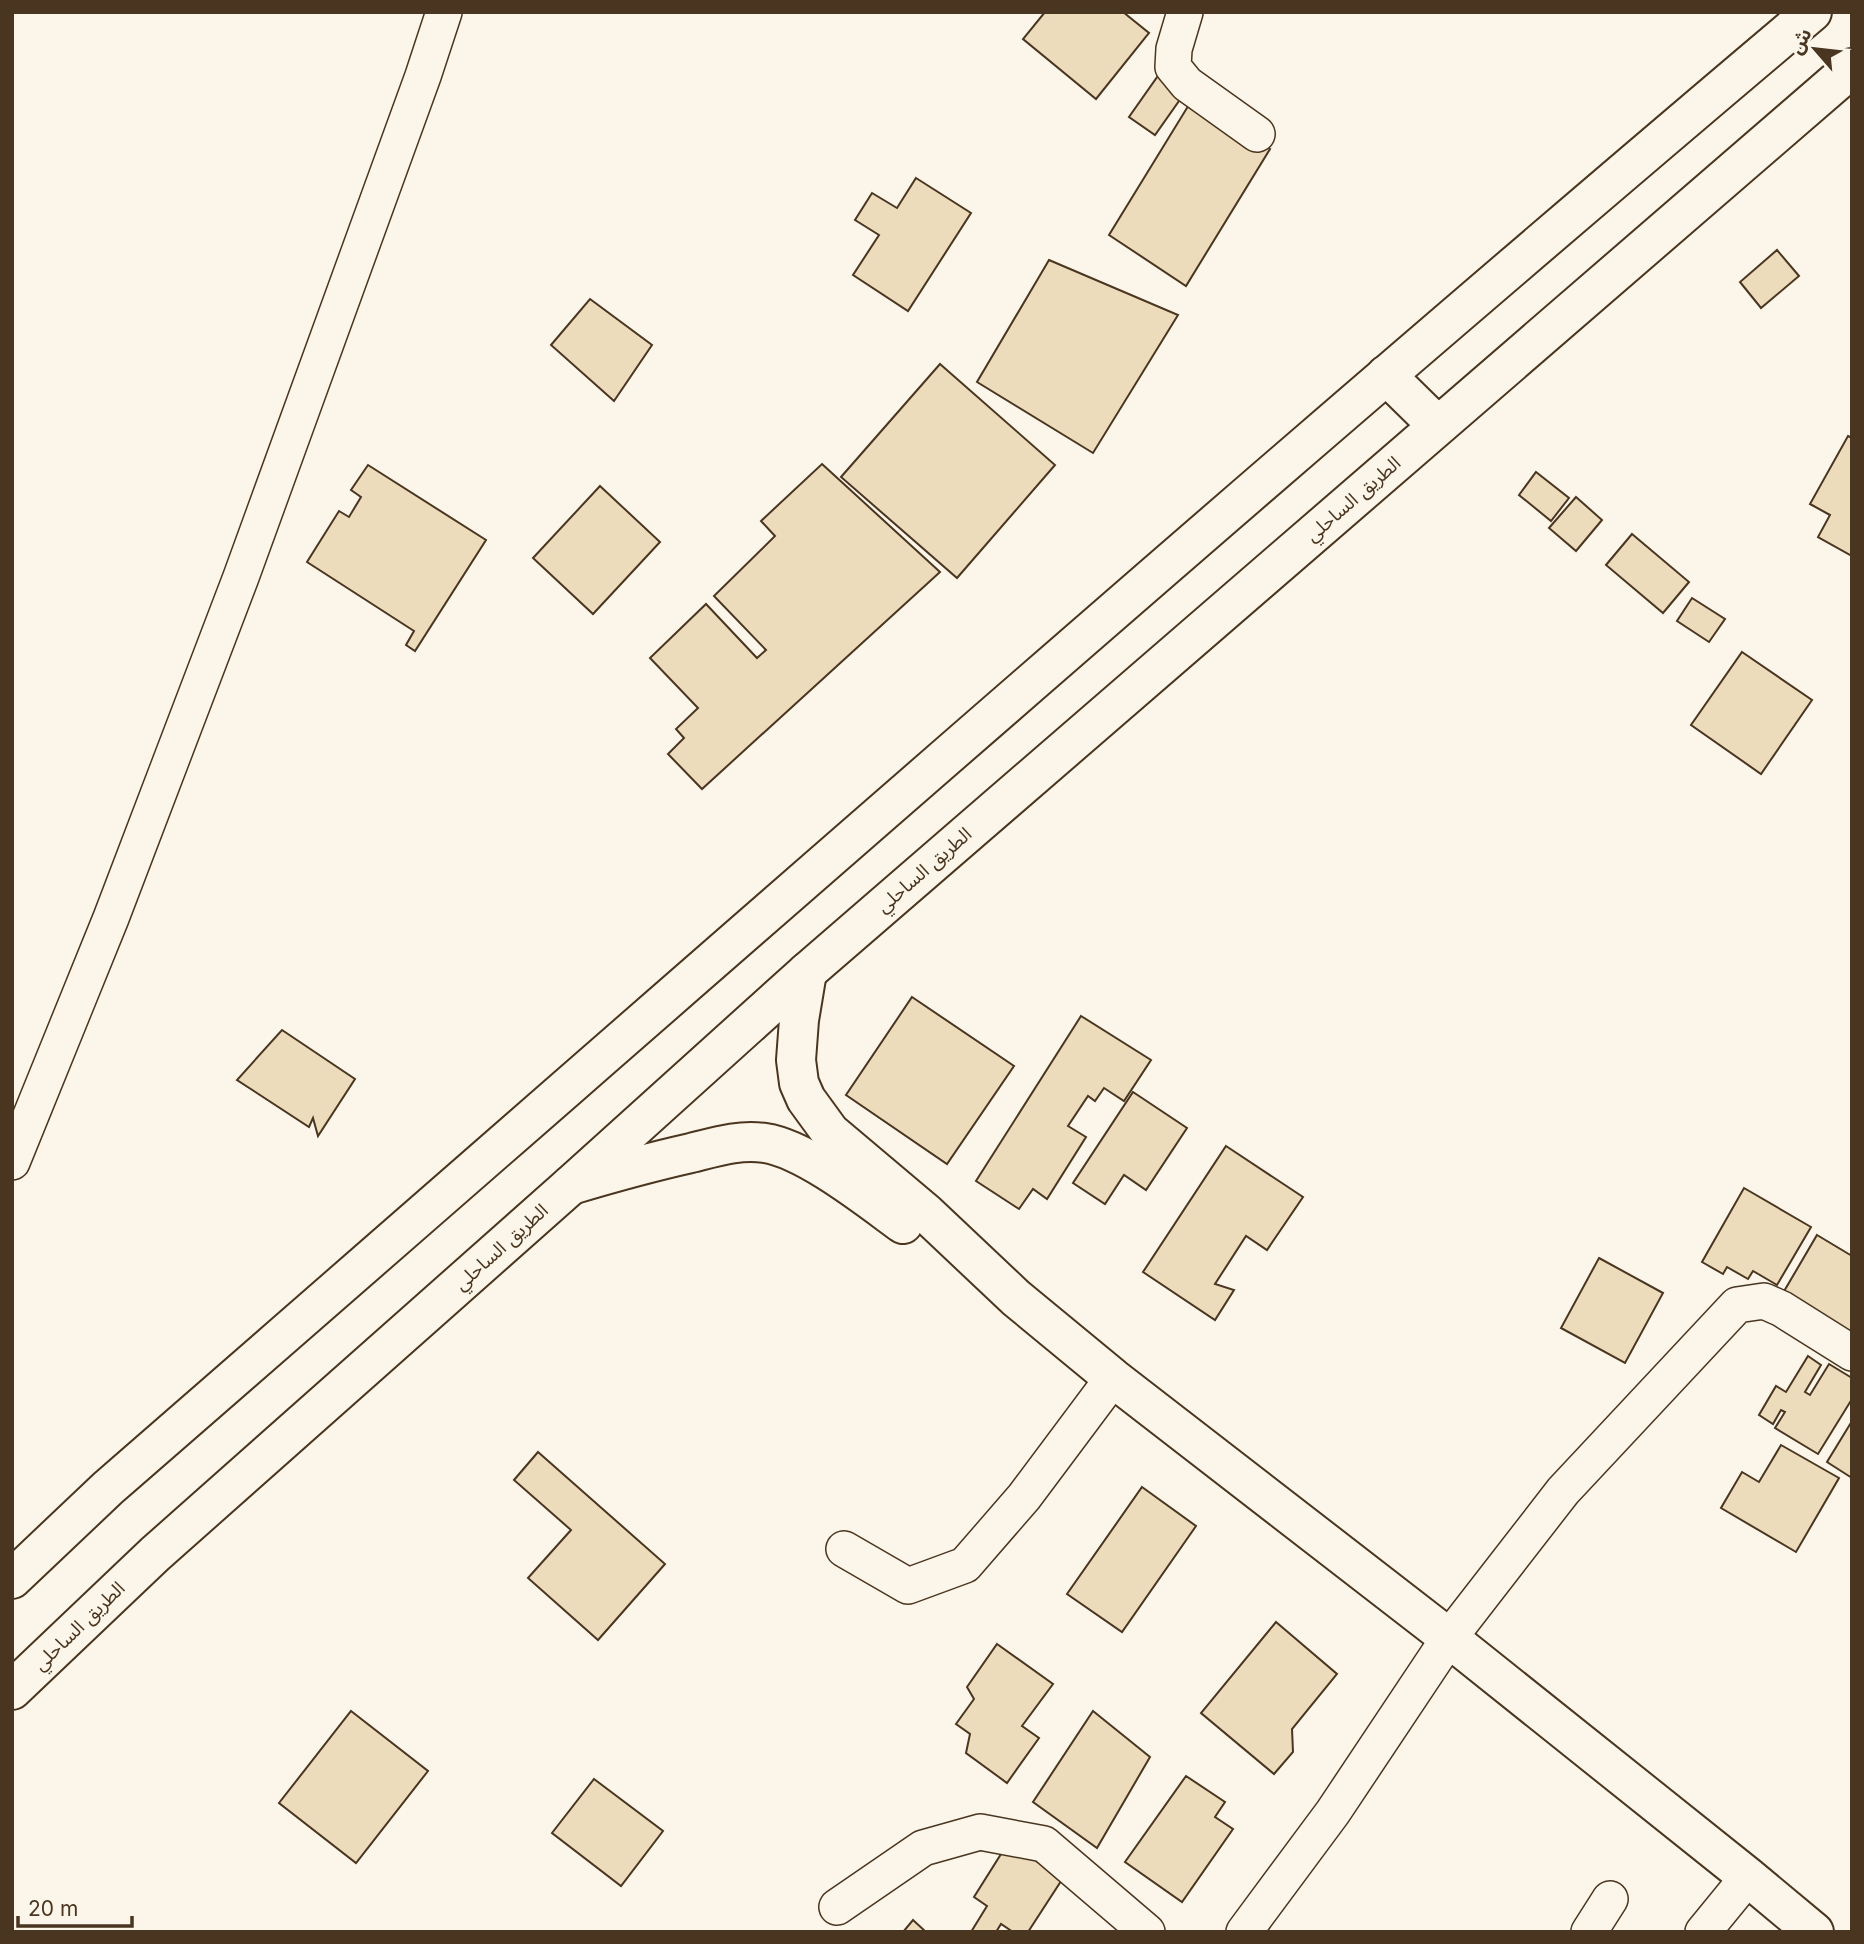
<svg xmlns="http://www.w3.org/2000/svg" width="1864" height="1944" viewBox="0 0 1864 1944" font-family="Inter,'Noto Sans Arabic',sans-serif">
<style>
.building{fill:#ecdcbc;stroke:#4a3520;stroke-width:2}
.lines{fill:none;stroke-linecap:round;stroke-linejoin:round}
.street-casing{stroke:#4a3520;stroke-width:38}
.secondary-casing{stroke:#4a3520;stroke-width:42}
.highway-casing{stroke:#4a3520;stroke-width:42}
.street{stroke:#fbf6e9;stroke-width:35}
.secondary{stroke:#fbf6e9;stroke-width:38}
.highway{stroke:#fbf6e9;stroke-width:38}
.labels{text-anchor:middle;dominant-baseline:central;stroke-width:5;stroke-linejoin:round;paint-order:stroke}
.street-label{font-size:19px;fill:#4a3520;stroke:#fbf6e9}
</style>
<rect width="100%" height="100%" fill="#fbf6e9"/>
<g class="building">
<polygon points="1045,12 1123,12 1149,33 1096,99 1023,39"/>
<polygon points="1160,73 1186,91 1155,135 1129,117"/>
<polygon points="1190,103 1270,149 1186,286 1109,235"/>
<polygon points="916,178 971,213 908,311 853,275 879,235 855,220 872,193 897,208"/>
<polygon points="1777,250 1799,276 1761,308 1740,282"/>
<polygon points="1049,260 1178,315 1093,453 977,382"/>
<polygon points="590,299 652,345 614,401 551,345"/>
<polygon points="940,364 1055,465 957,578 841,477"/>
<polygon points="1848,436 1852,438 1852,556 1818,537 1830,515 1810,504"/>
<polygon points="822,464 940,572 702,789 668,754 684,738 676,729 698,708 650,658 706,604 757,658 766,650 714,596 775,536 761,521"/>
<polygon points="368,465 486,540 415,651 406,645 414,631 307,562 339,511 349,517 361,497 351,490"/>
<polygon points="1536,472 1569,498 1551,521 1519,495"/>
<polygon points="600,486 660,542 593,614 533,558"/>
<polygon points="1576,497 1602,520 1576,551 1549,528"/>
<polygon points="1632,534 1689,582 1663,613 1606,565"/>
<polygon points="1692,598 1725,619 1709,642 1677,621"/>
<polygon points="1742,652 1812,700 1761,774 1691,725"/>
<polygon points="912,997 1014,1066 947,1164 846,1095"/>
<polygon points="1081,1016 1151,1060 1124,1101 1104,1088 1095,1101 1088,1096 1068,1126 1086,1137 1047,1199 1033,1189 1019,1209 976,1181"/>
<polygon points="282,1030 355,1079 318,1136 313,1118 309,1127 237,1080"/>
<polygon points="1133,1092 1187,1128 1146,1190 1124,1175 1105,1204 1073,1183"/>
<polygon points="1226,1146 1303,1197 1267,1250 1246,1236 1215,1284 1234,1290 1215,1320 1143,1272"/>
<polygon points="1744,1188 1811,1227 1777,1285 1753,1271 1748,1279 1727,1267 1723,1274 1702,1262"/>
<polygon points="1817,1235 1852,1256 1852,1334 1783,1293"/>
<polygon points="1599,1258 1663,1293 1625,1363 1561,1328"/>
<polygon points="1808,1356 1821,1365 1805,1392 1810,1395 1829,1364 1852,1378 1852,1399 1818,1454 1775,1428 1785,1412 1781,1410 1773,1424 1759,1415 1776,1386 1786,1392"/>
<polygon points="1852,1421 1852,1478 1827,1462"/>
<polygon points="1781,1445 1839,1478 1796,1552 1721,1508 1742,1472 1759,1482"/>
<polygon points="538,1452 665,1564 598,1640 528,1578 571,1530 514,1480"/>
<polygon points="1142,1487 1196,1526 1122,1632 1067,1594"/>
<polygon points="1276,1622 1337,1674 1292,1729 1293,1752 1274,1774 1201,1713"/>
<polygon points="997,1644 1053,1684 1022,1726 1039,1738 1007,1783 966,1753 970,1734 956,1724 974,1699 967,1687"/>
<polygon points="351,1711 428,1771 356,1863 279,1803"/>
<polygon points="1093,1711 1150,1757 1097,1848 1033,1802"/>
<polygon points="1186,1776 1225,1802 1215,1817 1233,1829 1182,1902 1125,1862"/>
<polygon points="594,1779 663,1831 621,1886 552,1833"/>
<polygon points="1008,1843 1063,1878 1028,1932 1013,1932 1001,1924 996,1932 971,1932 987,1906 974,1897"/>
<polygon points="913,1920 926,1932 903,1932"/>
</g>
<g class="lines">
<g class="street-casing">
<g id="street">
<polyline points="1185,12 1174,49 1173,67 1187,84 1257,134"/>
<polyline points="12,1162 111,918 241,577 423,76 444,12"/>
<polyline points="844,1549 908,1586 965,1565 1024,1497 1113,1378"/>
<polyline points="837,1907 923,1848 980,1832 1044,1844 1147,1932"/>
<polyline points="1244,1932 1333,1812 1449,1638 1563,1491 1737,1305 1764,1301 1782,1309 1852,1353"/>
<polyline points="1589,1932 1610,1899"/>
<polyline points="1703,1932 1748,1877"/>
</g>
</g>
<g class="secondary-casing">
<g id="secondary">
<polyline points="807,972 799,1020 796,1060 799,1083 806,1099 830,1132 926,1213 1016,1298 1113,1378 1449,1638 1748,1877 1814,1932"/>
<path d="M571,1185c40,-12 80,-23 120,-32 24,-6 49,-14 74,-10 41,6 105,57 138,81"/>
</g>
</g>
<g class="highway-casing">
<g id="highway">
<polyline points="1386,375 1437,425"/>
<path d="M12,1579l96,-91c567,-493 1130,-991 1704,-1476"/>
<polyline points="12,1690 155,1554 571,1185 807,972 1852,68"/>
</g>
</g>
<use href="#street" class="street"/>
<use href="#secondary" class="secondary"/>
<use href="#highway" class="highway"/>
</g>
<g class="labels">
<g class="street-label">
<text transform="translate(1353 499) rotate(-41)">الطريق الساحلي</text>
<text transform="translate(924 870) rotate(-41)">الطريق الساحلي</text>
<text transform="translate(501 1247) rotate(-42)">الطريق الساحلي</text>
<text transform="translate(79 1626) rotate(-44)">الطريق الساحلي</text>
</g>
</g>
<rect width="1864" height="1944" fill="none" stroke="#4a3520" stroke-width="28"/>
<g transform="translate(1815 49) rotate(298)" stroke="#fbf6e9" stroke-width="5" paint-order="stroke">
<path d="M0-5L12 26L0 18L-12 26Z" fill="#4a3520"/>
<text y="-10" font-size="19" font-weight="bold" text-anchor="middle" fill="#4a3520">ش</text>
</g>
<path d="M18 1916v10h114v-10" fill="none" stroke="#4a3520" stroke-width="3.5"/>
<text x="28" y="1916" font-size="21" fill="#4a3520" stroke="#fbf6e9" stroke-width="5" paint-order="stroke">20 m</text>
</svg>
